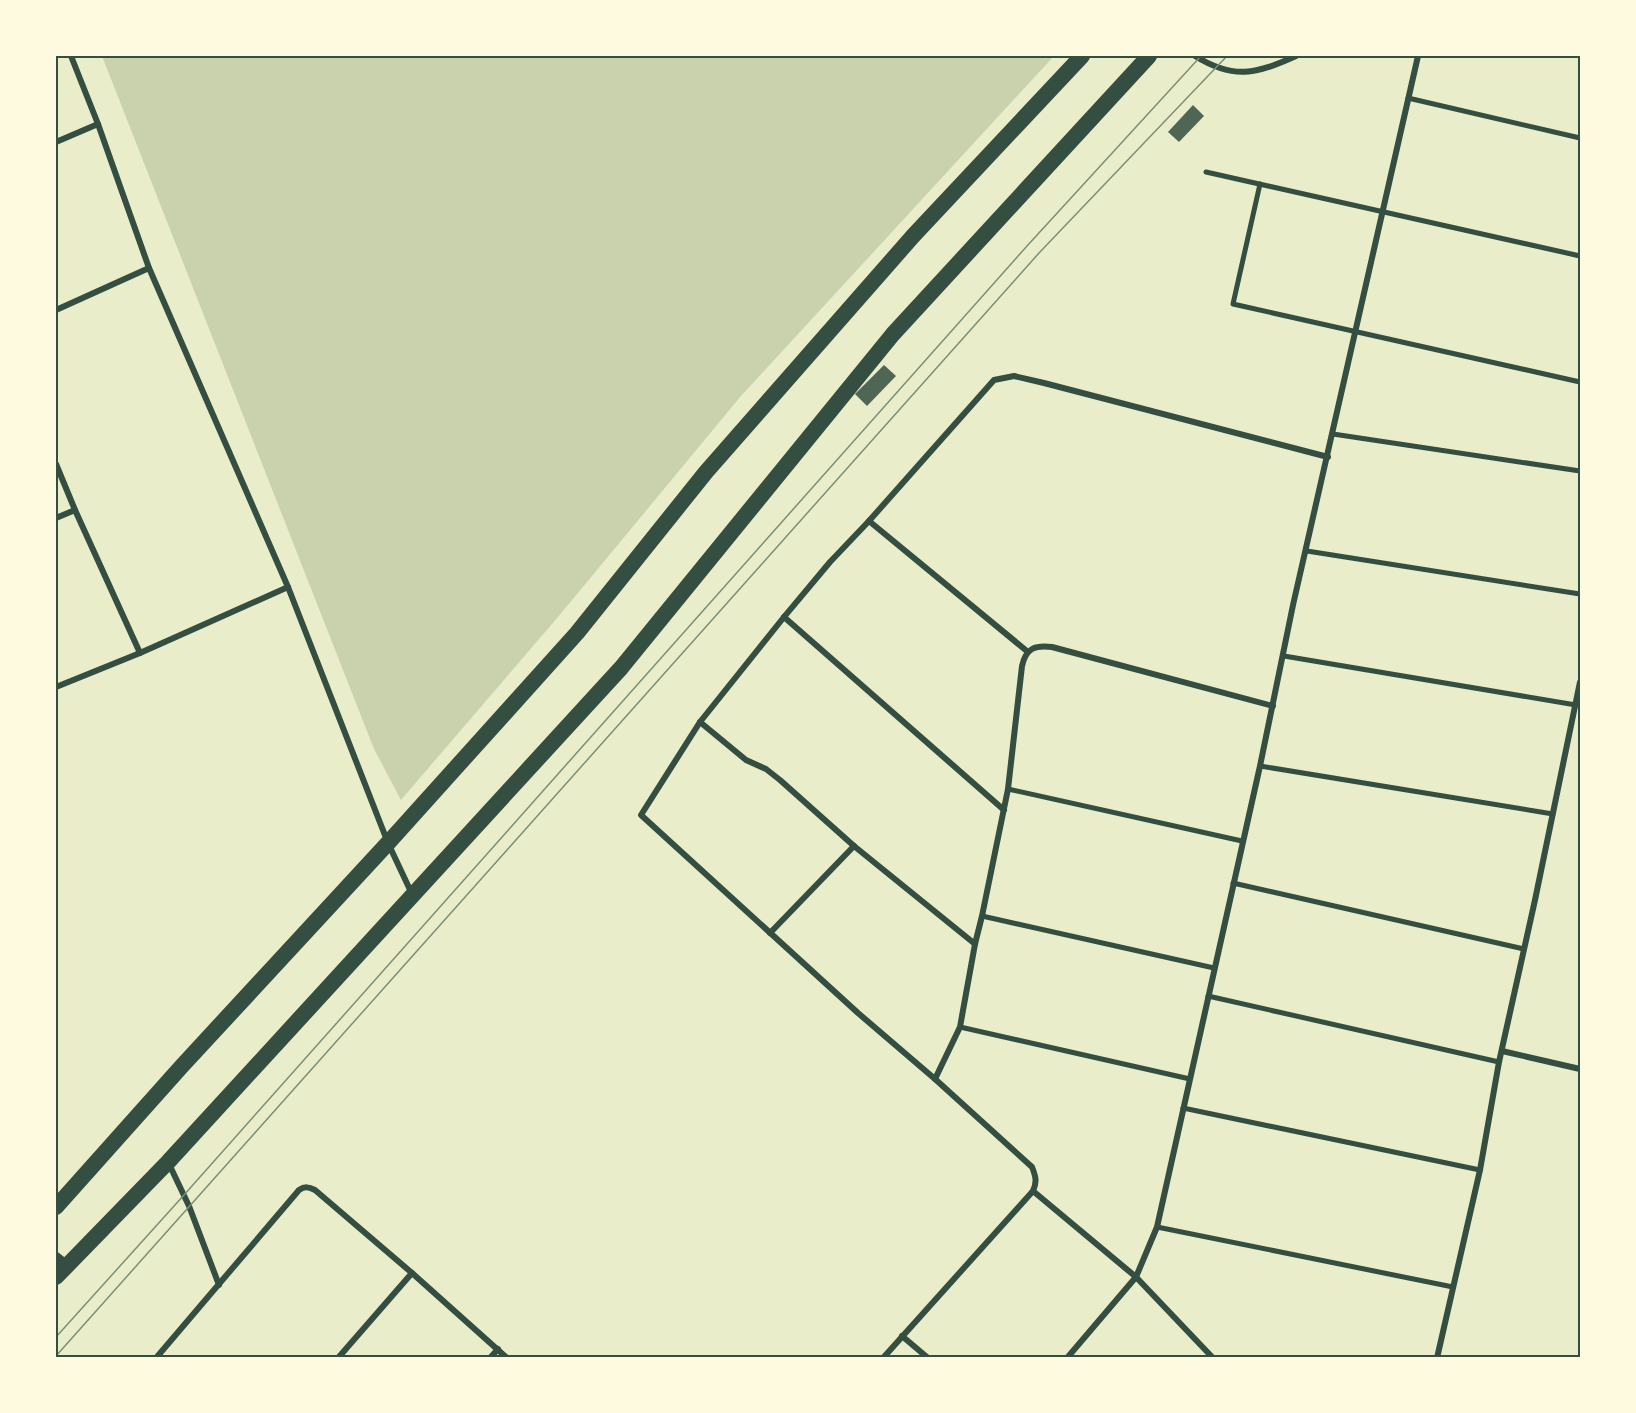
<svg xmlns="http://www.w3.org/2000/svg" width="1636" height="1413" viewBox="0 0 1636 1413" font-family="Quicksand,sans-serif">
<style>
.green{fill:#cad2ad}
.building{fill:#4f6655}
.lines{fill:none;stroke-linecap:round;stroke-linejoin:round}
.pedestrian{stroke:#344e41;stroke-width:5}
.minor{stroke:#344e41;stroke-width:6}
.tertiary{stroke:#344e41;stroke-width:10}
.trunk{stroke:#344e41;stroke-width:16}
.tram{stroke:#7c8e77;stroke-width:1.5}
.neatline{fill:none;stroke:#344e41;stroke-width:2}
</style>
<rect width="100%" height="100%" fill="#e9edc9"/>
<polygon class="green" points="102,56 1054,56 741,396 558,617 401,800 374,749"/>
<g class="building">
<polygon points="1193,105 1204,116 1179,142 1168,132"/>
<polygon points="884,365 896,376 867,406 855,394"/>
</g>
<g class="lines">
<g class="pedestrian">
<polyline points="1408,98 1580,138"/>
<polyline points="1206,172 1580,256"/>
<polyline points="1260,184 1233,304 1580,382"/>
<polyline points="1333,434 1580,471"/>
<polyline points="1307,551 1580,594"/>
<polyline points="1284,656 1576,705"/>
<polyline points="1260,766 1553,814"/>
<polyline points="1008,789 1242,841"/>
<polyline points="1233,883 1524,949"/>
<polyline points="982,916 1214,968"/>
<polyline points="1208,996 1499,1062"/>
<polyline points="960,1027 1190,1079"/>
<polyline points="1183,1108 1480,1170"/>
<polyline points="1157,1227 1453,1287"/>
</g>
<g class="minor">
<polyline points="71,56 98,124 149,268 288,587 388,843 412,894"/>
<path d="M1195,56c39,24 61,18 101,0"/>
<polyline points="56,142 98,124"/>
<polyline points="56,310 149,268"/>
<polyline points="56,464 75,510 140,653"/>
<polyline points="56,518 75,510"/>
<polyline points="869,521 1028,652"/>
<polyline points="784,617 1004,810"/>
<polyline points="56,687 140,653 288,587"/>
<polyline points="700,722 746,760 766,769 780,780 854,846 975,944"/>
<polyline points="770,933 854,846"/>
<polyline points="1502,1051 1580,1069"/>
<path d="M935,1079l25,-52 15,-83 7,-28 26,-127 14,-123c4,-18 13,-21 30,-19l221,59"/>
<polyline points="169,1164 189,1206 219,1285"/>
<polyline points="1033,1191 1136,1277 1213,1358"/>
<polyline points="902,1336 928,1358"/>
<path d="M156,1358l143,-168c6,-4 10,-3 16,0l97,83 95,85"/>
<polyline points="338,1358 412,1273"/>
<polyline points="490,1358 498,1349"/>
<path d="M883,1358l150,-167c4,-9 3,-14 -1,-24l-97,-88 -77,-66 -217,-198 59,-93 84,-105 46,-55 39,-41 125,-141 20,-4 30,7 284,74"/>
<polyline points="1067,1358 1136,1277 1157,1227 1260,766 1293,605 1418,56"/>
<polyline points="1437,1358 1480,1170 1499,1062 1535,900 1580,682"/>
</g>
<polyline class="tertiary" points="56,1257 66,1265"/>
<g class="trunk">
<polyline points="56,1207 181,1067 388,843 577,633 706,472 913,236 1082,56"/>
<polyline points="56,1277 168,1162 621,668 893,334 1149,56"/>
</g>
<g class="tram">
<polyline points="56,1337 184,1195 1027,246 1201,56"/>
<polyline points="56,1356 1039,253 1227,56"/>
</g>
</g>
<rect width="1636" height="1413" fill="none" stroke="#fefae0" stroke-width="114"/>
<rect x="57" y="57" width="1522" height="1299" class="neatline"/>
</svg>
